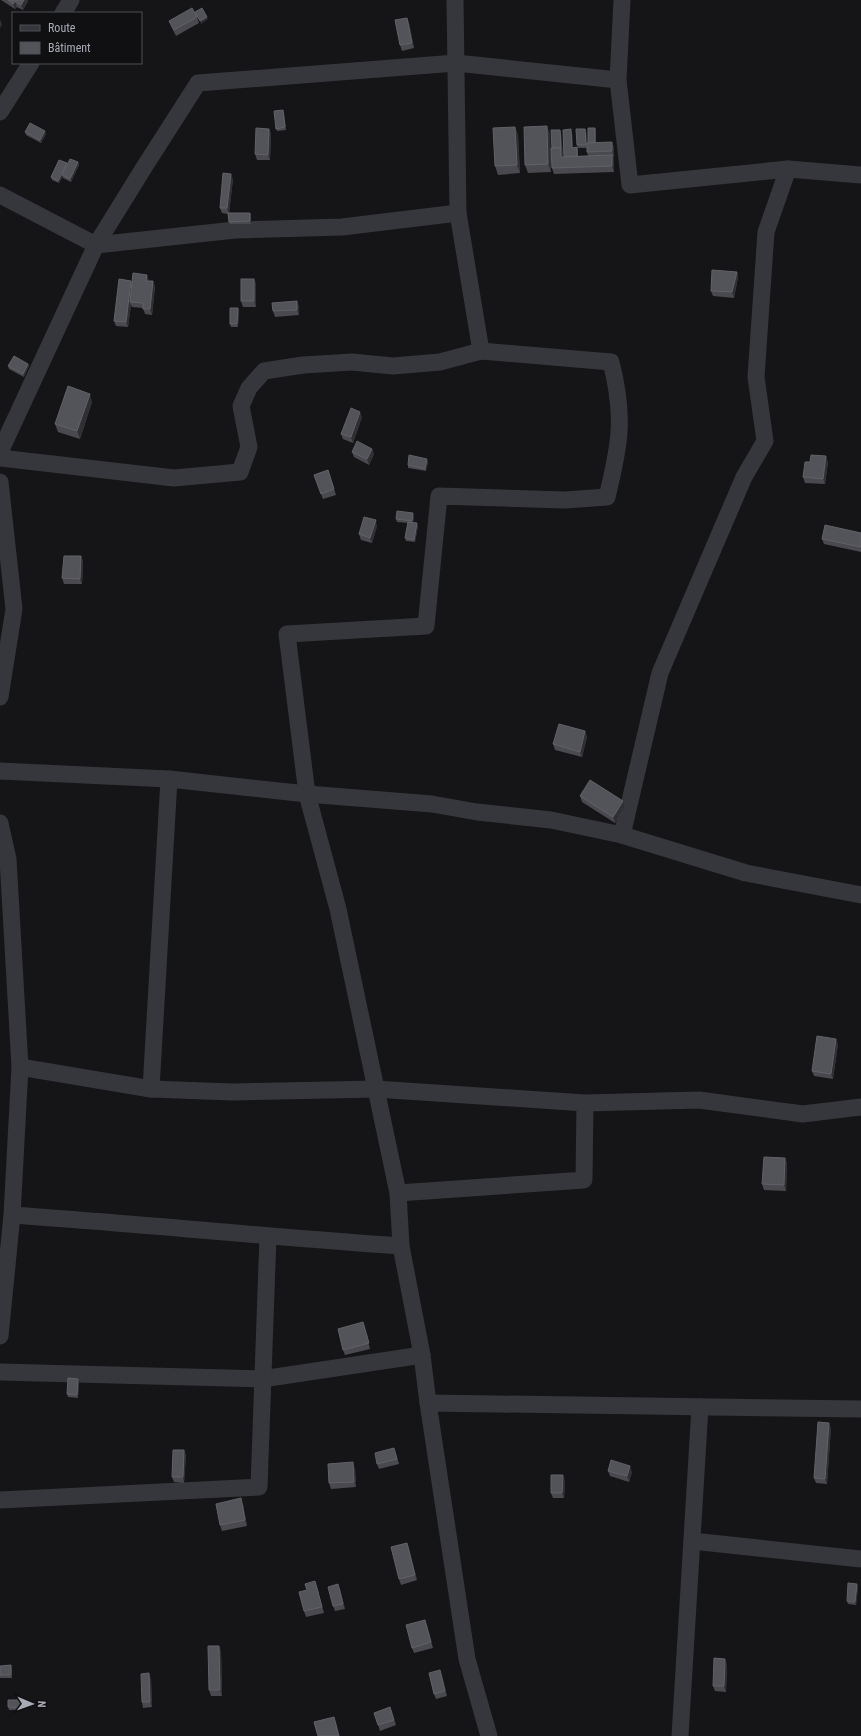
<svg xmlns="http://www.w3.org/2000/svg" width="861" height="1736" viewBox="0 0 861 1736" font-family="'Roboto Condensed',sans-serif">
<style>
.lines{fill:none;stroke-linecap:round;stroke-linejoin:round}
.minor{stroke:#36373c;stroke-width:17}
.wall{fill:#49494f}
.shaded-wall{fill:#303034}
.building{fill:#53545a;stroke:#616268}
</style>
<rect width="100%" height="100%" fill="#151517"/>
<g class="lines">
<g class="minor">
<polyline points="455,0 458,213"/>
<polyline points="622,0 618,80 630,185 788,169 861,175"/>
<polyline points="63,13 71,0"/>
<polyline points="0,112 31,63"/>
<polyline points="788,169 766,232 756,377 765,441 744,477 660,673 622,835 746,873 861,895"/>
<polyline points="0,195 96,245 235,230 342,227 458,213 481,351"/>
<polyline points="0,452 96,245 143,169 198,83 456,63 618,80"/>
<path d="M0,458l174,20 66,-6 9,-25 -8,-41 8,-18 15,-17 39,-6 49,-3 41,4 47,-4 41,-11 130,11c14,55 9,82 -4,135l-42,3 -126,-4 -13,130 -139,8 20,160 31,115 60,284 3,53 21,109 6,48 39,256 22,77"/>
<polyline points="0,482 14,609 0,697"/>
<polyline points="0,771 169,779 307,794 432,804 477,812 551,820 622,835"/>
<polyline points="0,823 8,859 20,1067 12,1215 0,1336"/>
<polyline points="20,1067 151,1089 169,779"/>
<polyline points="151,1089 232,1092 376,1089 585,1103 699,1100 803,1114 861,1107"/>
<polyline points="398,1193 584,1180 585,1103"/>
<path d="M12,1215c130,9 259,22 389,31"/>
<polyline points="0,1372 262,1379 422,1355"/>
<polyline points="428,1403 861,1409"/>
<polyline points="0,1500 259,1487 268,1236"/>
<polyline points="692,1541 861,1559"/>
<polyline points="680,1736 700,1407"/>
</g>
</g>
<g class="wall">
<polygon points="1,0 28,0 28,1 23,10 17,7 15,9"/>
<polygon points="197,17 199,23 176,36 171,26 169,21"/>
<polygon points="407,18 409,23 414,48 402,51 400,45"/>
<polygon points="284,113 286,130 277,131 276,129"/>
<polygon points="515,127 518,135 520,173 498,175 495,166"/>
<polygon points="595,128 596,130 596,142 614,147 614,157 613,157 614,160 614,172 554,174 552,168 552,148 560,130 561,133 563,157 564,157 572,132 573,148 577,147 578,150 578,156 588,156 587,152 587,148 578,148 577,145 585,129 586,131 587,143 588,143"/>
<polygon points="269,129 271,134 270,160 257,160 255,154"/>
<polygon points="25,132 46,134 41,143 26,135"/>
<polygon points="550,134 551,172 528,173 525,165"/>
<polygon points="78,162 79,165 71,182 63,178 63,176 59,183 52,180 51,177 67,165"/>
<polygon points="233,179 229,213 250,213 251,215 251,224 230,224 229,222 228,214 222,213 220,208"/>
<polygon points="737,272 738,277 734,298 713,296 711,291"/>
<polygon points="147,275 148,281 153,281 155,287 152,315 145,314 143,308 132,307 131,305 128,327 116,326 114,321 131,281 132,282"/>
<polygon points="254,279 256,284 256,307 243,307 241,301"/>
<polygon points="299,306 299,315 275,317 273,311"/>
<polygon points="238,308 239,311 238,327 231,327 230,324"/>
<polygon points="28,364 29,366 24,377 9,369 8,366"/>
<polygon points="92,402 80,439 58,432 55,424"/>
<polygon points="362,417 353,443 343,439 341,434"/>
<polygon points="372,449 374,454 369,465 354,457 352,452"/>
<polygon points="428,462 426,471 408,468 408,465"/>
<polygon points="810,462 828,462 825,484 805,483 803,477"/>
<polygon points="328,470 336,495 323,499 314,475"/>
<polygon points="414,516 413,523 418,526 415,542 406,541 405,538 408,523 397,522 396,519"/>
<polygon points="377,526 372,543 361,540 359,534"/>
<polygon points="861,533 861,552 824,544 822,539"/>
<polygon points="81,556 83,562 82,584 64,584 62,578"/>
<polygon points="585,731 587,737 582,757 555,750 553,744"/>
<polygon points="580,796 625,806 615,823 582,802"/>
<polygon points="838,1044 833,1079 814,1076 812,1071"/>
<polygon points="785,1158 787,1163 786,1191 764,1190 762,1184"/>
<polygon points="363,1322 370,1349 345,1355 343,1350"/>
<polygon points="79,1381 78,1398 68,1397 67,1394"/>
<polygon points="831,1428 827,1484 816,1483 814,1478"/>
<polygon points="184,1450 186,1455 184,1483 174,1482 172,1477"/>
<polygon points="396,1454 399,1464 379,1469 377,1464"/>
<polygon points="355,1468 356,1487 331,1489 329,1483"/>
<polygon points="608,1471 632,1472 629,1482 610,1476"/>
<polygon points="565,1481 564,1498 553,1498 551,1493"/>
<polygon points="243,1504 247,1526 222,1531 220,1525"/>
<polygon points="407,1543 417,1580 401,1585 399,1579"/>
<polygon points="317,1587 324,1613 306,1617 304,1611"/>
<polygon points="858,1587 856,1605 848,1604 847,1601"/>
<polygon points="340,1589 345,1609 335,1611 333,1606"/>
<polygon points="425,1620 433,1648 414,1653 412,1648"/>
<polygon points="221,1651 222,1696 211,1696 209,1690"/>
<polygon points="727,1664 726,1692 715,1691 713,1686"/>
<polygon points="0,1666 12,1668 12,1678 0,1678"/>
<polygon points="440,1670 442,1676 447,1696 436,1699 434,1694"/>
<polygon points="151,1679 152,1707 143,1708 142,1702"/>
<polygon points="22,1700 23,1703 23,1710 9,1710 8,1707"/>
<polygon points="390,1707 396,1725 380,1731 374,1713"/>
</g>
<g class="shaded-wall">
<polygon points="24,0 28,0 28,1 23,10 21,5"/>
<polygon points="15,1 17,7 15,9 13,4"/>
<polygon points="207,17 208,19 201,24 200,21"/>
<polygon points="407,18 409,23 414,48 412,43"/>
<polygon points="0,19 2,25 0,28"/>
<polygon points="283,110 284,113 286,130 285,127"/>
<polygon points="547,126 550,134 551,172 548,164"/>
<polygon points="515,127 518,135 520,173 517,165"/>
<polygon points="595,128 596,130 596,147 595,144"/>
<polygon points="269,129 271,134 270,160 268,155"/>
<polygon points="571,129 572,132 573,150 572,148"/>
<polygon points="585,129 586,131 587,148 586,145"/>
<polygon points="560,130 561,133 562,151 561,148"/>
<polygon points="45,131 46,134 41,143 40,140"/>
<polygon points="612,142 614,147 614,157 612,151"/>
<polygon points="561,148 563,153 563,162 561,157"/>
<polygon points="612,155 614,160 614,172 612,166"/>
<polygon points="78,162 79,165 71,182 70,179"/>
<polygon points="67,163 68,166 59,183 58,181"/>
<polygon points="231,174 233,179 229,214 227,208"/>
<polygon points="250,213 251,215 251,224 250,221"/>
<polygon points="737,272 738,277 734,298 732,292"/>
<polygon points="147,275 149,280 148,286 146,281"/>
<polygon points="254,279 256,284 256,307 254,301"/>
<polygon points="131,281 133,286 130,302 131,305 128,327 126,322"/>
<polygon points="153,281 155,287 152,315 150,309"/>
<polygon points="297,301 299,306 299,315 297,310"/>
<polygon points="238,308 239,311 238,327 237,324"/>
<polygon points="28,364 29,366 24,377 23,374"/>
<polygon points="90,394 92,402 80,439 77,431"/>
<polygon points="360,412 362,417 353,443 351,437"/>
<polygon points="372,449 374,454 369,465 367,459"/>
<polygon points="826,456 828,462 825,484 823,479"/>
<polygon points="427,459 428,462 426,471 425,469"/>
<polygon points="413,513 414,516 413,524 412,521"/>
<polygon points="376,520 377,526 372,543 370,538"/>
<polygon points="417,523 418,526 415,542 414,540"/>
<polygon points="81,556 83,562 82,584 80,579"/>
<polygon points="585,731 587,737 582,757 580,752"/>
<polygon points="623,801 625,806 615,823 613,817"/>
<polygon points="836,1039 838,1044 833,1079 831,1074"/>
<polygon points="785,1158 787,1163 786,1191 784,1185"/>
<polygon points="78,1379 79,1381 78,1398 77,1395"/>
<polygon points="829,1423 831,1428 827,1484 825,1479"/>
<polygon points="184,1450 186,1455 184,1483 183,1477"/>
<polygon points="353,1462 355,1468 356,1487 354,1482"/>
<polygon points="630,1466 632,1472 629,1482 627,1476"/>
<polygon points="563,1475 565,1481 564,1498 562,1493"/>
<polygon points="241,1498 243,1504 247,1526 245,1520"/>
<polygon points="407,1543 409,1548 417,1580 415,1575"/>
<polygon points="315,1581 317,1587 324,1613 322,1607"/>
<polygon points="338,1584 340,1589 345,1609 343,1604"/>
<polygon points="857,1584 858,1587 856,1605 855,1602"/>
<polygon points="219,1646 221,1651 222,1696 220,1690"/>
<polygon points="725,1659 727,1664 726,1692 724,1686"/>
<polygon points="11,1665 12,1668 12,1678 11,1675"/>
<polygon points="440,1670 442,1676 447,1696 445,1691"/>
<polygon points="149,1673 151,1679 152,1707 150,1702"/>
<polygon points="22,1700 23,1703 23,1710 22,1708"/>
<polygon points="334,1717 336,1722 339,1736"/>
</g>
<g class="building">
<polygon points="8,0 24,0 21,5 15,1 13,4"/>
<polygon points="192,8 197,17 174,30 169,21"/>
<polygon points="202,8 207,17 200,21 195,12"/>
<polygon points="407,18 412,43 400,45 395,20"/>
<polygon points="283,110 285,127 276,129 274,111"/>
<polygon points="30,123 45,131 40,140 25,132"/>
<polygon points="547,126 548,164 525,165 524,127"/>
<polygon points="515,127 517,165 495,166 493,128"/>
<polygon points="256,128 269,129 268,155 255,154"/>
<polygon points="588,128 595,128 595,142 588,143"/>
<polygon points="571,129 572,148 577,147 577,156 564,157 563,130"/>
<polygon points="576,129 585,129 586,145 577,145"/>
<polygon points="551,130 560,130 561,148 552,148"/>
<polygon points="612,142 612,151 587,152 587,143"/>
<polygon points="551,148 561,148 561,157 612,155 612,166 552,168"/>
<polygon points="70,159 78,162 70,179 62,175"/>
<polygon points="59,160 67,163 58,181 51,177"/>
<polygon points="223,173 231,174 227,208 220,208"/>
<polygon points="228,213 250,213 250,221 229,222"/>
<polygon points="712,270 737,272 732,292 711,291"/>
<polygon points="133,273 147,275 146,281 153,281 150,309 143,309 143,303 130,302"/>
<polygon points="119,279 131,281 126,322 114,321"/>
<rect x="241" y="279" width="13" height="22"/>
<polygon points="297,301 297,310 273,311 272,303"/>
<polygon points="230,308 238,308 237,324 230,324"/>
<polygon points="14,356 28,364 23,374 8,366"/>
<polygon points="68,386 90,394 77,431 55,424"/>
<polygon points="351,408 360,412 351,437 341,434"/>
<polygon points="357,441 372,449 367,459 352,452"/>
<polygon points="409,455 427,459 425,469 408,465"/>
<polygon points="811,455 826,456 823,479 803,477 805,462 810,462"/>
<polygon points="328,470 334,489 321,494 314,475"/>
<polygon points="397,511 413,513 412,521 396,519"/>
<polygon points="364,517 376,520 370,538 359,534"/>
<polygon points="408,522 417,523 414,540 405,538"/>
<polygon points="825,525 861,533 861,547 822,539"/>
<polygon points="64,556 81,556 80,579 62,578"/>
<polygon points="559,724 585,731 580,752 553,744"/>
<polygon points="590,780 623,801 613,817 580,796"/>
<polygon points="817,1036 836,1039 831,1074 812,1071"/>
<polygon points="764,1157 785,1158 784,1185 762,1184"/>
<polygon points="363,1322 369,1343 343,1350 338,1329"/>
<polygon points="68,1378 78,1379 77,1395 67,1394"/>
<polygon points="818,1422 829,1423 825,1479 814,1478"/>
<polygon points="394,1448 397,1459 377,1464 375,1453"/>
<polygon points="173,1450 184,1450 183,1477 172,1477"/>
<polygon points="611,1460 630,1466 627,1476 608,1471"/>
<polygon points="353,1462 354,1482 329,1483 328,1464"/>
<polygon points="551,1475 563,1475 562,1493 551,1493"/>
<polygon points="241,1498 245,1520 220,1525 216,1504"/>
<polygon points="407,1543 415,1575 399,1579 391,1547"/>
<polygon points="315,1581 322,1607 304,1611 299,1592 307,1590 305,1584"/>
<polygon points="848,1583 857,1584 855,1602 847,1601"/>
<polygon points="338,1584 343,1604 333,1606 328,1587"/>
<polygon points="425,1620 431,1642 412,1648 406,1625"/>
<polygon points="208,1646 219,1646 220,1690 209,1690"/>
<polygon points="714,1658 725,1659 724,1686 713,1686"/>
<polygon points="11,1665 11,1675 0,1675 0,1666"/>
<polygon points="440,1670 445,1691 434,1694 429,1673"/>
<polygon points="149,1673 150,1702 142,1702 141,1674"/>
<polygon points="8,1700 22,1700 22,1708 8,1707"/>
<polygon points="390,1707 394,1720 378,1725 374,1713"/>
<polygon points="334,1717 339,1736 318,1736 314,1722"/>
</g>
<rect x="12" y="12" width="130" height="52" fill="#101012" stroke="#4d4e54"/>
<rect x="20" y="25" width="20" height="6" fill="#36373c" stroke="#4d4e54"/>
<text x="48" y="32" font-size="12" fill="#a8acb6">Route</text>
<rect x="20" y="42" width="20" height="12" fill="#53545a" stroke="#4d4e54"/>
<text x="48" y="52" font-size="12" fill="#a8acb6">Bâtiment</text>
<g transform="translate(32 1704) rotate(92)" stroke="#101012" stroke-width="3" paint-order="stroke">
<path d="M0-3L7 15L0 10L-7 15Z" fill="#a8acb6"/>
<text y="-6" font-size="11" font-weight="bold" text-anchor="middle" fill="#a8acb6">N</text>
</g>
</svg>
